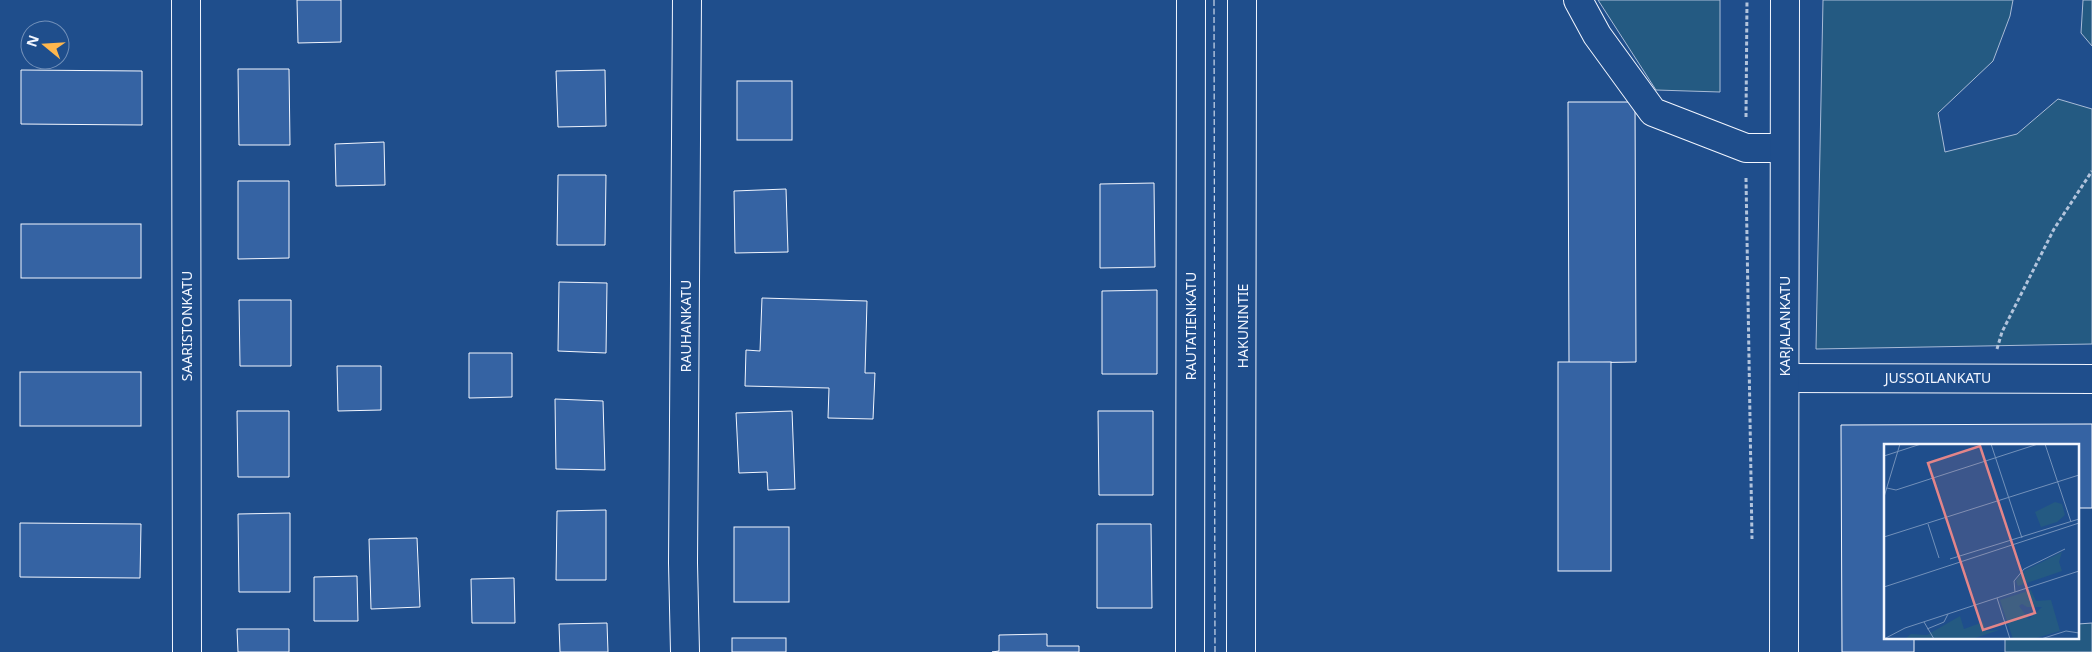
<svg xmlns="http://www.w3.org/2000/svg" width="2092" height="652" viewBox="0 0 2092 652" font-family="'Noto Sans',sans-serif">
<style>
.green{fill:#245a82;stroke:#a8bbd7}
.building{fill:#3563a3;stroke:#f2f6ff}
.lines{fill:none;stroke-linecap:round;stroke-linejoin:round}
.minor-casing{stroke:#f2f6ff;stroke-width:30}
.major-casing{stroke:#f2f6ff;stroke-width:30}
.highway-casing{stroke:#f2f6ff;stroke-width:30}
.path{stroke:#b3c4dc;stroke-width:3;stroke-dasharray:4 2.5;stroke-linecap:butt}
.minor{stroke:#1f4e8c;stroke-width:28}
.major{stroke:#1f4e8c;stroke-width:28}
.highway{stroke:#1f4e8c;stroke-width:28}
.fence{stroke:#f2f6ff;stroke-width:1;stroke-dasharray:6 2.5;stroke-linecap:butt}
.labels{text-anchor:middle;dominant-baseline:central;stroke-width:4;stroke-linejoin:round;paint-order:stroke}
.street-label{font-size:14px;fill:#f2f6ff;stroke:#1f4e8c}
.inset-road{fill:none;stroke:#7391ba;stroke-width:1}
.view{fill:#e38589;fill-opacity:0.15;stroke:#e38589;stroke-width:2.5}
.inset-edge{fill:none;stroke:#f2f6ff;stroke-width:2.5}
</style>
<rect width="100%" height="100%" fill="#1f4e8c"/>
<g class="green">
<polygon points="1598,0 1720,0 1720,92 1656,90"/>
<polygon points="1823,0 2013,0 2010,16 1993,61 1938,113 1945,152 2017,134 2058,99 2092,109 2092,344 1816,349"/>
<polygon points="2083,0 2092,0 2092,46 2081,33"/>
<polygon points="2092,623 2092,652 2005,652 2005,638 2078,638 2078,624"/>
</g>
<g class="building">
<polygon points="297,0 341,0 341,42 298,43"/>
<polygon points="238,69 289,69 290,145 239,145"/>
<polygon points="21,70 142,71 142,125 21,124"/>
<polygon points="605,70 606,126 558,127 556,71"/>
<rect x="737" y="81" width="55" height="59"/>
<polygon points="1568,102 1635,102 1636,362 1569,363"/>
<polygon points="384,142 385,185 336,186 335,144"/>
<polygon points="558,175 606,175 605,245 557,245"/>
<polygon points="238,181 289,181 289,258 238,259"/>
<polygon points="1154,183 1155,267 1100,268 1100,184"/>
<polygon points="786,189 788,252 735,253 734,191"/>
<rect x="21" y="224" width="120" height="54"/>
<polygon points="559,282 607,283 606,353 558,351"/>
<polygon points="1157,290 1157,374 1102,374 1102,291"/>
<polygon points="762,298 867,301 865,373 875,373 873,419 828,418 829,388 745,386 746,350 760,351"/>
<polygon points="239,300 291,300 291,366 240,366"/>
<polygon points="469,353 512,353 512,397 469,398"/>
<rect x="1558" y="362" width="53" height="209"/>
<polygon points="337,366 381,366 381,410 338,411"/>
<rect x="20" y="372" width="121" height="54"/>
<polygon points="555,399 603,401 605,470 556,469"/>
<polygon points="237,411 289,411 289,477 238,477"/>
<polygon points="792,411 795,489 768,490 767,472 739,473 736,413"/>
<polygon points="1098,411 1153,411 1153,495 1099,495"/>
<polygon points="2092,424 2092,508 2078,508 2078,446 1886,446 1886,638 1914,638 1914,652 1842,652 1841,425"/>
<polygon points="606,510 606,580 556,580 557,511"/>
<polygon points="290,513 290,592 239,592 238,514"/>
<polygon points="20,523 141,524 140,578 20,577"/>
<polygon points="1097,524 1151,524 1152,608 1097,608"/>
<rect x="734" y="527" width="55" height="75"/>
<polygon points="417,538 420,607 371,609 369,539"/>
<polygon points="357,576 358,621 314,621 314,577"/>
<polygon points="514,578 515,623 472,623 471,579"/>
<polygon points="607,623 608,652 560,652 559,624"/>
<polygon points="237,629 289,629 289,652 238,652"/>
<polygon points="1047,634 1047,646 1079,646 1079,652 992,652 999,651 999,635"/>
<rect x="732" y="638" width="54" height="14"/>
</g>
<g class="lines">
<g class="minor-casing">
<g id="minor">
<polyline points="186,0 187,652"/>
<polyline points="1578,0 1597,35 1653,112 1746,148 1784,148"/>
<polyline points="1785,378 2092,379"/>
<polyline points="685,652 683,563 687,0"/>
<polyline points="1190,652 1191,0"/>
</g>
</g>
<g class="major-casing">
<polyline id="major" points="1784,652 1785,0"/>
</g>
<g class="highway-casing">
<polyline id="highway" points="1241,652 1242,0"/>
</g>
<g class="path">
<polyline points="1746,117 1747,0"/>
<polyline points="1746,178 1752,539"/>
<polyline points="1997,349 2002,332 2054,229 2092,171"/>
</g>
<use href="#minor" class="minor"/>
<use href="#major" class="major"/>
<use href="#highway" class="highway"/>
<polyline class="fence" points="1214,0 1215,652"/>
</g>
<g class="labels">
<g class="street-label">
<text transform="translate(186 326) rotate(-90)">SAARISTONKATU</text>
<text transform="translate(685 326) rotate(-90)">RAUHANKATU</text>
<text transform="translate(1190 326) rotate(-90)">RAUTATIENKATU</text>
<text transform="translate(1242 326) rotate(-90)">HAKUNINTIE</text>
<text transform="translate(1784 326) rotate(-90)">KARJALANKATU</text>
<text x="1938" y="377">JUSSOILANKATU</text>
</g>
</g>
<g transform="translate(1884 444)">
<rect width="195" height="195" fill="#1f4e8c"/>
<path d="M171,58l7,2 3,11 -8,7 -16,5 -6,-15zM178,108l-3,10 3,9 -44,15 -2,-5 8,-10zM147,146l5,11 15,-1 9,31 -27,8h-20l-13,-39zM138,160l5,3h15l-13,12 -10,-13zM76,172l4,13 19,-7 3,9 13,-1 -27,9h-67l6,-5 16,1z" fill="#245a82" fill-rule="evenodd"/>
<path class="inset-road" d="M107,0l31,94M161,0l26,78M0,12l37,-12M3,44l9,2 142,-46M0,53l16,-53M44,80l11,34M0,93l195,-62M66,115l129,-40M0,143l195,-64M131,148l-1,-11 10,-12 41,-20M113,154l13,41M40,178l10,17M43,185l17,-7 4,-8M0,195l21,-11 174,-57M157,195l25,-8 13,2"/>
<path class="view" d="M96,2l55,167 -52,17 -55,-167z"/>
<rect width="195" height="195" class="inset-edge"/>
</g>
<g transform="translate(45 45) rotate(288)"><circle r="24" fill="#1f4e8c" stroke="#7391ba"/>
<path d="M0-4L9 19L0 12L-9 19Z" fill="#ffb74d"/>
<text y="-8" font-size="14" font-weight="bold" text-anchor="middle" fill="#f2f6ff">N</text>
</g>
</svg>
